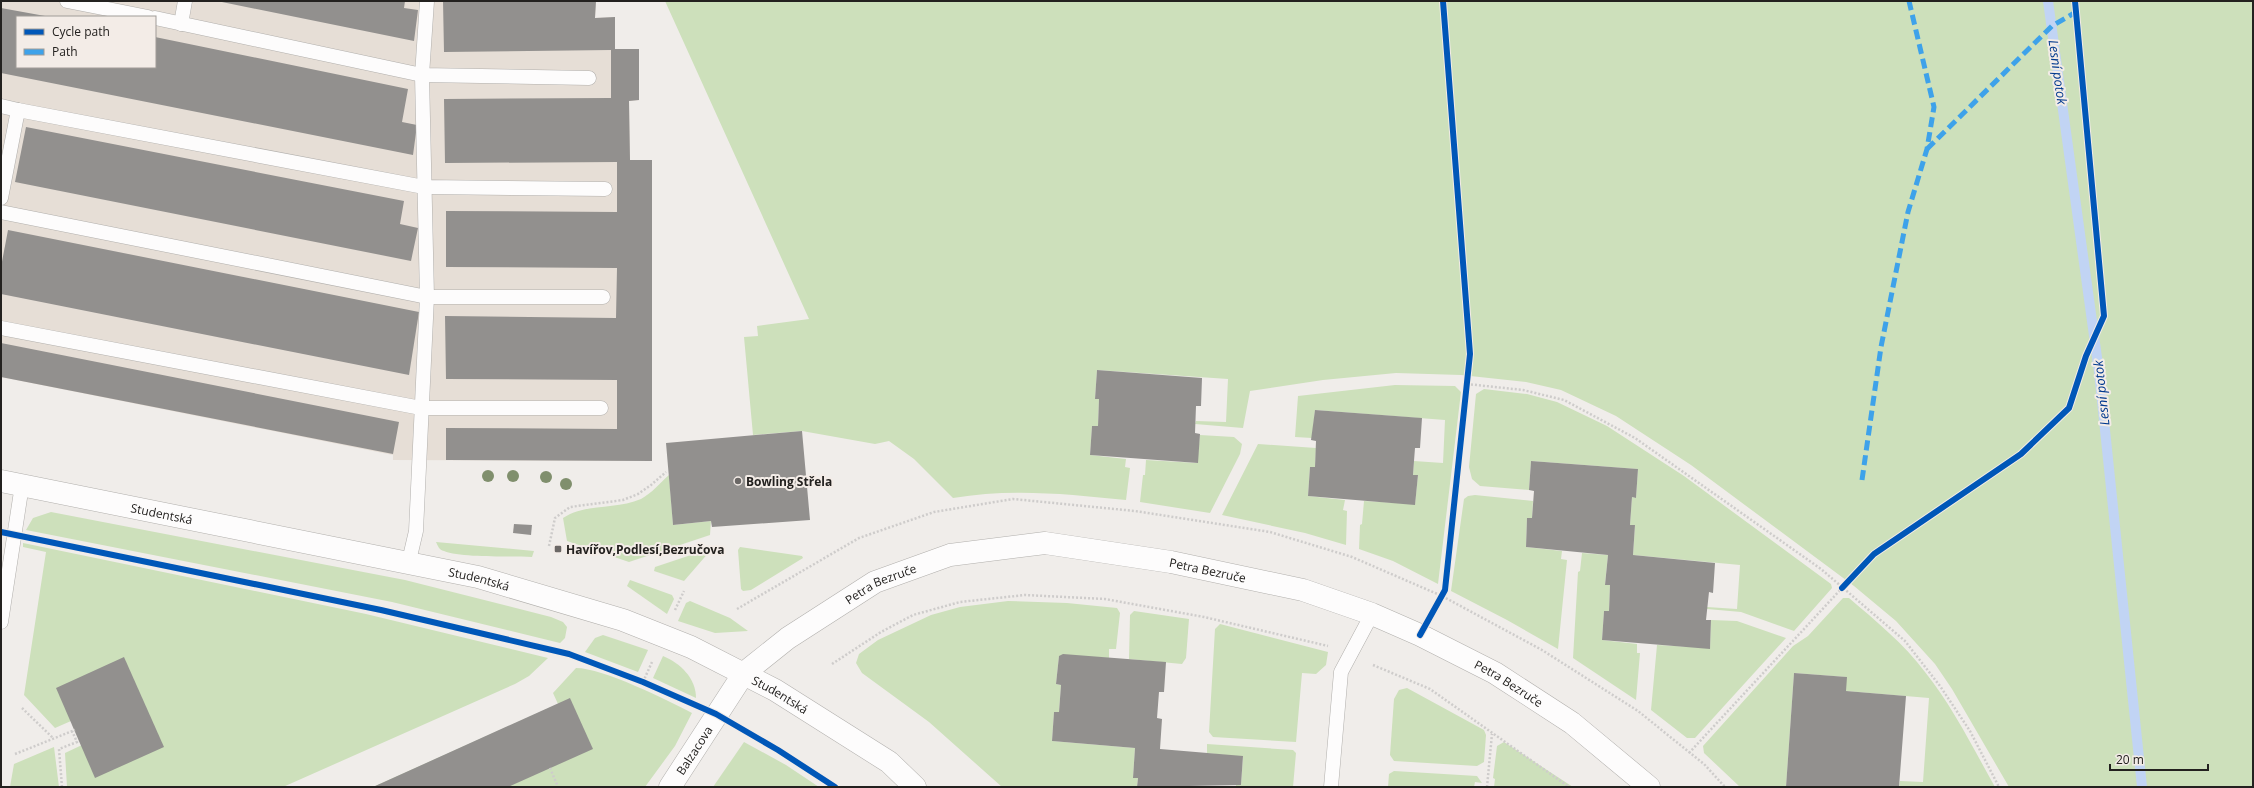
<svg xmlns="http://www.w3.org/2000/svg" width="2254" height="788" viewBox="0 0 2254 788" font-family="'Open Sans',sans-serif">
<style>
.built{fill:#e6ded6;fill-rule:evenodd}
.green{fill:#cde0bb}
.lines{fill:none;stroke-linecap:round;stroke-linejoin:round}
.stream{stroke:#c1d4f4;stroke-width:10}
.building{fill:#92908e}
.service-casing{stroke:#b1afac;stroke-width:15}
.minor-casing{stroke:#b1afac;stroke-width:23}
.path{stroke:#cecccb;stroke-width:2.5;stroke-dasharray:2 2;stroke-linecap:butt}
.service{stroke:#fdfcfc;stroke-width:14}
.minor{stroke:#fdfcfc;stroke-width:22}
.quiet{stroke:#3ea2ea;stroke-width:5;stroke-dasharray:10 5;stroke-linecap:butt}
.cycleway-casing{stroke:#f3ece7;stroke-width:8}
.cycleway{stroke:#0057b8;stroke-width:6}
.tree{fill:#808f6d}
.poi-dot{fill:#6b6866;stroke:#f3ece7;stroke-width:1.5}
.labels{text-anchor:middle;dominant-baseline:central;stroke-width:4;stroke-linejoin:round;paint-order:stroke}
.poi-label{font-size:12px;font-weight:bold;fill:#23211f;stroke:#f3ece7;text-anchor:start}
.street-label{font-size:12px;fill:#23211f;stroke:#f3ece7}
.water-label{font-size:13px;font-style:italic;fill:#00398e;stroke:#f3ece7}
</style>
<rect width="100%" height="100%" fill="#f0edea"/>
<path class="built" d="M1,1h595l-1,17 20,-1v32h24v51l-10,1 1,59 22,301 -259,-1v-5l-392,-78zM17,17h138v50h-138z"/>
<g class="green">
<path d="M665,1h1588v786h-244l-57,-98 -17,-25 -39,-43 -42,-35 -163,-121 -75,-49 -55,-26 -35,-8 -65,-7 -65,-2 -73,7 -73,11 -7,37 -48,-4 1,-3 30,1 2,-43 -131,-9 -2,29h4l-1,27h-6l-2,29 36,4 -1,8 5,1 -4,32c-58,-6 -115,-12 -173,-2l-39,-39 -25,-18 -14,3 -73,-13 -49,4 -9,-98 14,-1 -1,-10 52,-7z"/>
<polygon points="1395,385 1455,386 1461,392 1438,584 1393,561 1359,549 1360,525 1362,524 1364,501 1415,504 1418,475 1413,475 1414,461 1443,463 1445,420 1315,410 1312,438 1295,437 1298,396"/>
<polygon points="1484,389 1527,394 1557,402 1607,426 1684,476 1831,584 1832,588 1794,631 1741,612 1707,609 1707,607 1737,609 1740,565 1633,555 1635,525 1630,525 1632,497 1636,498 1638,469 1531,461 1529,490 1480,486 1472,479 1469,467 1476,394"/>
<polygon points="1200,435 1234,437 1242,444 1240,454 1210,513 1140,502 1143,475 1145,475 1146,460 1197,463"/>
<polygon points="1258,444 1316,448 1315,467 1310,467 1308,496 1345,500 1343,510 1347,511 1346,545 1305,533 1222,515"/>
<path d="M669,475l4,50 38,-4 -1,14 -81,27 -62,-21 -4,-23c23,-15 53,-8 78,-19 11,-6 19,-16 28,-24z"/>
<polygon points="1475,495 1533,501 1532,518 1527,518 1526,547 1562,551 1561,559 1567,560 1558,649 1507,620 1451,591 1464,499 1468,496"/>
<polygon points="51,512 405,580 551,617 563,622 567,627 565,638 560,643 392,602 26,530 33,518"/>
<path d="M436,542l98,9 -2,6c-20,-1 -71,1 -88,-6 -5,-1 -6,-5 -8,-9z"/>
<polygon points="23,543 366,614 548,658 529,676 515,684 283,787 67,787 65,753 82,745 71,721 55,728 24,695 46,552 23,547"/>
<polygon points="740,547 802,556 803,558 751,590 743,591 741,589 738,550"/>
<polygon points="709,549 710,551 684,581 654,571 655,567"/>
<polygon points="1582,553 1608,555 1605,584 1610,585 1609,611 1604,611 1602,640 1637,644 1637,653 1640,653 1636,700 1573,658 1578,572 1580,571"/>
<polygon points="630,580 672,595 674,599 667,614 627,586"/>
<path d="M1843,598h6c27,23 55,46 76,74 28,35 48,76 70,115h-96l1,-6 23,1 6,-84 -83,-7v-14l-52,-4 -8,114h-46l-36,-34 -1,-7 90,-100 15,-10z"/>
<polygon points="690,601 730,618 748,631 715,633 678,621 686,603"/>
<polygon points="1008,601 1067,603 1117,608 1120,613 1116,649 1109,649 1109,658 1059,656 1056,684 1061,685 1059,712 1054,712 1052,741 1135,748 1133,778 1138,778 1137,787 1002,787 929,722 862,673 856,663 859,654 878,640 931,615 960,607"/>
<polygon points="1134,611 1189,619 1186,658 1182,664 1129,659 1130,615"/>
<polygon points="1711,620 1737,621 1786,638 1695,738 1687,738 1651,710 1657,645 1710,648"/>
<polygon points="1220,624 1328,652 1326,665 1316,674 1302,673 1296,742 1213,737 1209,732 1215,629"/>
<polygon points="603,635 648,650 638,672 585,652 595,638"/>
<path d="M663,656c17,7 33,22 33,42l-43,-20z"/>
<path d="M576,668c27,0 91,32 116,45l-17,33 -30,41h-272l185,-83 -5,-11z"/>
<polygon points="1407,688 1484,730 1486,735 1484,762 1477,766 1394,761 1390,755 1394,699 1399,690"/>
<polygon points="744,742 786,765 819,787 713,787"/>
<polygon points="1504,742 1573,787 1494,787 1495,779 1493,778 1497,746"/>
<polygon points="1207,744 1293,750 1296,753 1293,787 1236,787 1236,785 1241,785 1243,757 1207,753"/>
<polygon points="54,747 59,787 10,787 14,764"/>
<polygon points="1394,771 1477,776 1482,783 1475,782 1474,787 1388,787 1389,774"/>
</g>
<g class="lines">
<polyline class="stream" points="2048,1 2099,372 2142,787"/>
</g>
<g class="building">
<polygon points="217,1 405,1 404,8 418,10 414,41"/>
<polygon points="443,1 596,1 595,18 615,17 615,49 639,49 639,100 629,101 630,160 652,160 652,461 446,460 446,428 617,429 617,380 446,379 445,316 616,318 617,268 446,267 446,211 617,212 617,162 445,163 444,99 611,98 611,50 444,52"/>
<polygon points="1,8 45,16 17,17 17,67 155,67 155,37 408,89 402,122 417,125 413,155 1,73"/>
<polygon points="26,127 404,201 400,224 418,228 411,261 15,182"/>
<polygon points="8,230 419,312 409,375 1,294 1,267"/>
<polygon points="1,343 399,422 393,454 1,377"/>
<polygon points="1097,370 1202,378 1201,406 1196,406 1195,433 1200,434 1198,463 1090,455 1092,426 1098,426 1099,399 1095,399"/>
<polygon points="1315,410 1422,418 1420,448 1415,448 1414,461 1413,475 1418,475 1415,505 1308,496 1310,467 1315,467 1316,441 1311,440"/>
<polygon points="802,431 810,520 712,527 711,521 673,525 666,443"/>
<polygon points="1531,461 1638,469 1636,498 1632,497 1630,525 1635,525 1633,555 1715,563 1713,593 1709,592 1706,620 1711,620 1710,649 1602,640 1604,611 1609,611 1610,585 1605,585 1608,555 1526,547 1527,518 1532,518 1534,491 1529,490"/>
<polygon points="514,524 532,525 531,535 513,533"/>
<polygon points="1063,654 1166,662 1164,692 1159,692 1157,718 1162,719 1160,749 1243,756 1241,785 1137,787 1138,778 1133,778 1135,748 1052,741 1054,712 1059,712 1061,685 1056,684 1059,656"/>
<polygon points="124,657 164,747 95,778 56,688"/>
<polygon points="1794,673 1847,677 1846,691 1906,696 1899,787 1786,787"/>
<polygon points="570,698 593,749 508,787 373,787"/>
</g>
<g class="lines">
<g class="service-casing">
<g id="service">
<polyline points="67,1 148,17"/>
<polyline points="155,18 422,75 589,78"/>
<polyline points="181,24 185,1"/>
<polyline points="1,106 18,110"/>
<polyline points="1,198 18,110 424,187 605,189"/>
<polyline points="1,212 427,297 603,297"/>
<polyline points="1,328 421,408 601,408"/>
<polyline points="409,561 416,531 427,297 422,75 427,1"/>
<polyline points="1,622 22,485"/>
<polyline points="1331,787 1341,672 1372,614"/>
</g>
</g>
<g class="minor-casing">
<g id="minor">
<path id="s1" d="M1,481l477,96 145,43 68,27 84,43 114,72 26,25"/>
<path id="s2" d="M670,787l74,-114 44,-35 87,-56 75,-27 95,-12 126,19 132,28 69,24 48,21 75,38 77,50 77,64"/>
</g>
</g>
<g class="path">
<polyline points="1467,384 1523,390 1564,400 1635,438 1821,569 1905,641 1940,686 1970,731 1999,787"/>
<polyline points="549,546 555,518 570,507 623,500 638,494 651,485 666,472"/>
<polyline points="737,609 859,538 934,512 1013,499 1135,511 1270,532 1352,557 1442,596 1542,650 1638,711 1704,764 1725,787"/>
<polyline points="675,610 684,591"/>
<polyline points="1434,611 1445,590 1470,354"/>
<polyline points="832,664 881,632 913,615 960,602 1025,595 1105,599 1204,617 1328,646"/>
<polyline points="1373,665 1430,689 1569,787"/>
<polyline points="643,682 652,662"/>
<polyline points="22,708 53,738"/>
<polyline points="1689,753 1842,588"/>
<polyline points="15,754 75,730"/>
<polyline points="550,768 558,787"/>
<polyline points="62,787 59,749 77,742 72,731"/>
<polyline points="1487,787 1492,734"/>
</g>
<use href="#service" class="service"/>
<use href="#minor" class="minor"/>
<g class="quiet">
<polyline points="1927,149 2052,26 2076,12"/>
<polyline points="1862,480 1881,347 1908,212 1927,149 1934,107 1909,1"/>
</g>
<g class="cycleway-casing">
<g id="cycleway">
<polyline points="1,532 381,610 569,654 643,682 716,714 778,750 835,787"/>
<polyline points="1842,588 1874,554 2021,454 2069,408 2086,356 2104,316 2075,1"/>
<polyline points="1420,635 1445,590 1470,354 1443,1"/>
</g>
</g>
<use href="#cycleway" class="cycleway"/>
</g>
<g class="tree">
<circle cx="488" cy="476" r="6"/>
<circle cx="513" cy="476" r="6"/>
<circle cx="546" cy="477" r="6"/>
<circle cx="566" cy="484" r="6"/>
</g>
<g class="poi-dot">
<circle cx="738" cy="481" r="4"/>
<rect x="554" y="545" width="8" height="8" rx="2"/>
</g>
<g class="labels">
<g class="poi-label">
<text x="746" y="481">Bowling Střela</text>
<text x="566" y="549">Havířov,Podlesí,Bezručova</text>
</g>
<g class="street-label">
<text stroke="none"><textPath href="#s1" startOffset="164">Studentská</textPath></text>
<text stroke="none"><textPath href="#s2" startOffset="636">Petra Bezruče</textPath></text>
<text stroke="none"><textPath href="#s1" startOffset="488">Studentská</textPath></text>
<text stroke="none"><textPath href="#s2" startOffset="300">Petra Bezruče</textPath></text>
<text stroke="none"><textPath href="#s2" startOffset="960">Petra Bezruče</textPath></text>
<text stroke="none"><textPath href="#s1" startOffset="812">Studentská</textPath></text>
<text stroke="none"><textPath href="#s2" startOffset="44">Balzacova</textPath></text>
</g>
<g class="water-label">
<text transform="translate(2058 72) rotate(82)">Lesní potok</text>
<text transform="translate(2101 393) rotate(-96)">Lesní potok</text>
</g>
</g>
<rect width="2254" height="788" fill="none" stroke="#23211f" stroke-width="4"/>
<rect x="16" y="16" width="140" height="52" fill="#f3ece7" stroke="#a09b97"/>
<rect x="24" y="29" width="20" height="6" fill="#0057b8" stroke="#a09b97"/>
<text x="52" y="36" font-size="12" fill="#23211f">Cycle path</text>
<rect x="24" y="49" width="20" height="6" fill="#3ea2ea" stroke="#a09b97"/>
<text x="52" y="56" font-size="12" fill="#23211f">Path</text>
<path d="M2110 764v6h98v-6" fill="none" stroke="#23211f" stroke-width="2"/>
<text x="2116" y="764" font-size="12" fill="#23211f" stroke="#f3ece7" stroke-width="3" paint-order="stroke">20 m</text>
</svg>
